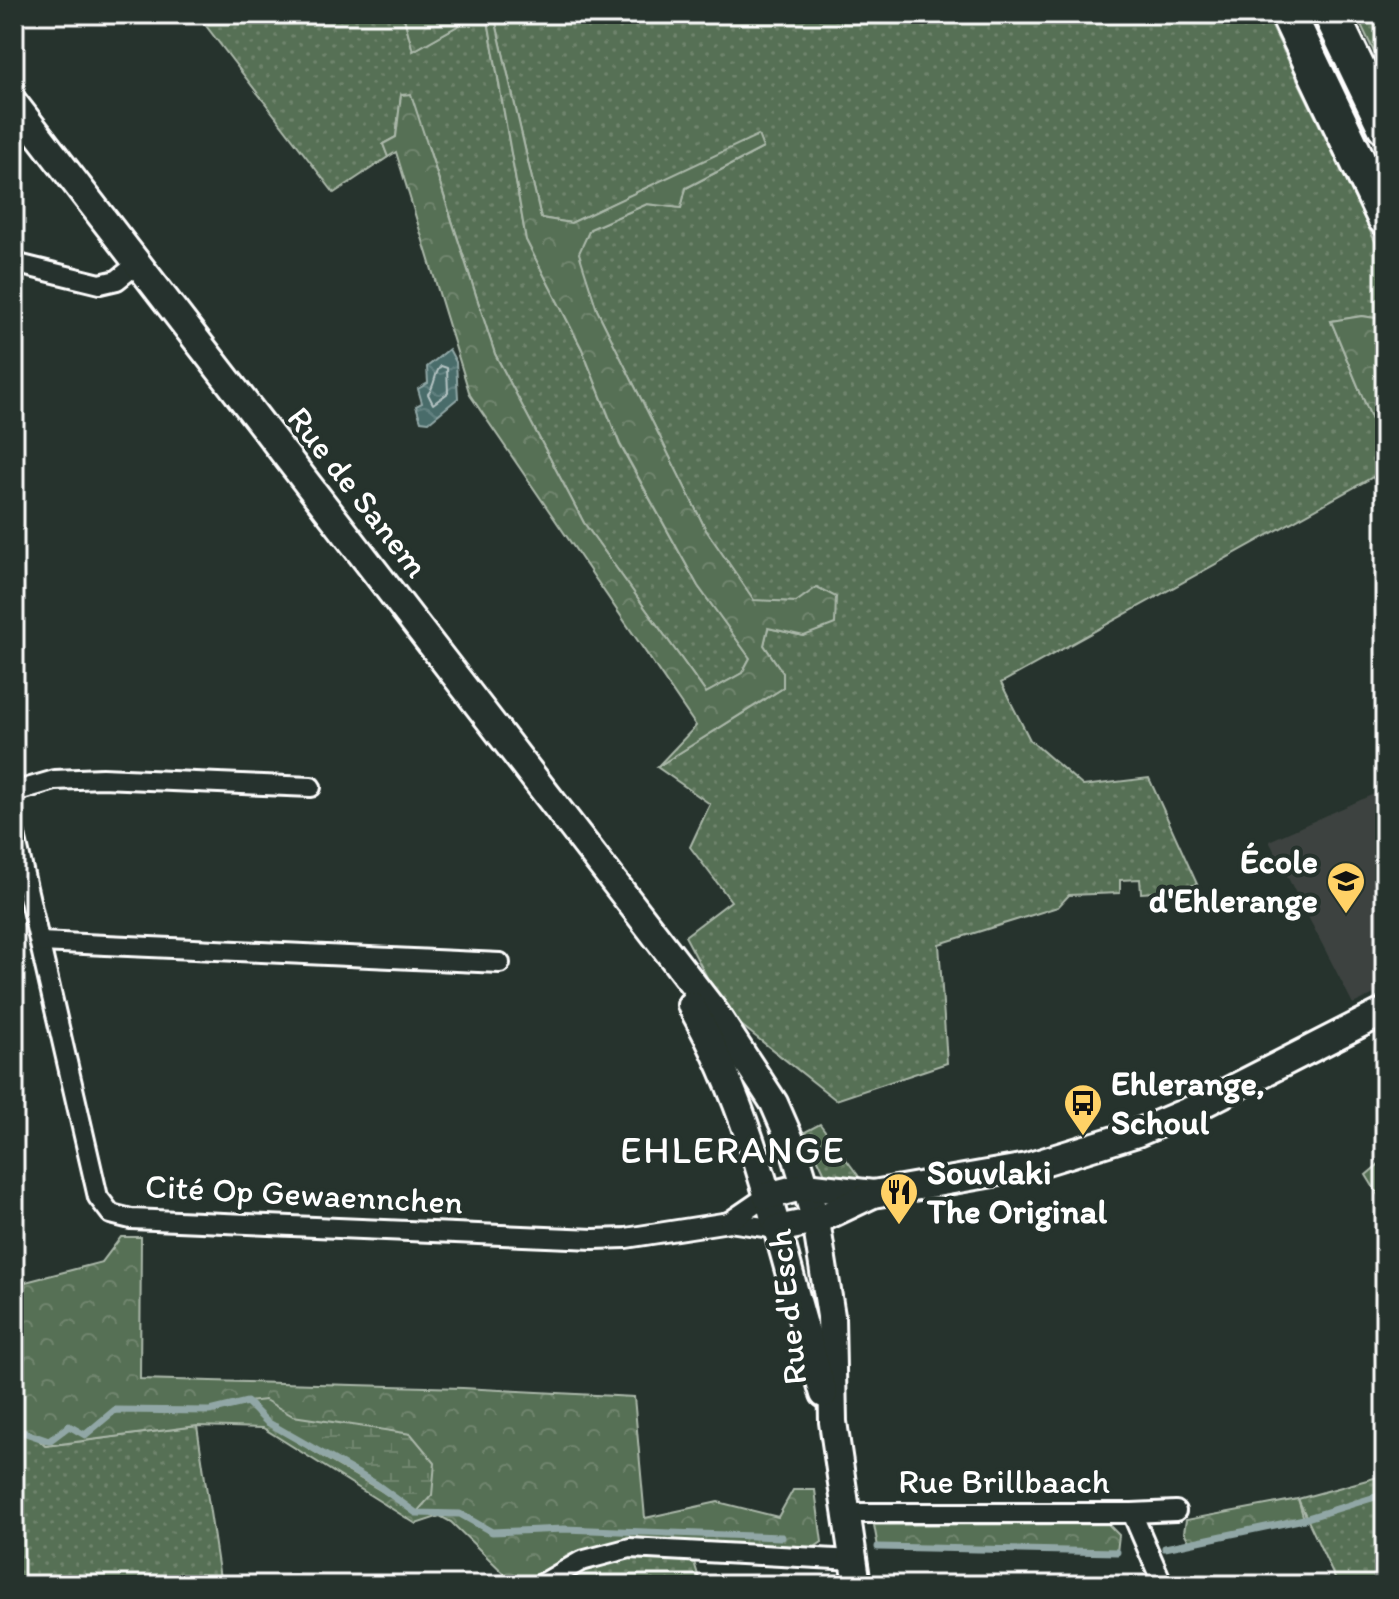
<svg xmlns="http://www.w3.org/2000/svg" width="1399" height="1599" viewBox="0 0 1399 1599" font-family="Itim,sans-serif">
<style>
.built{fill:#3c423f}
.grass{fill:url(#grass-dots);stroke:#abb8aa;stroke-width:2}
.forest{fill:url(#forest-crowns);stroke:#abb8aa;stroke-width:2}
.wetland{fill:url(#wetland-marsh);stroke:#abb8aa;stroke-width:2}
.water{fill:url(#water-waves);stroke:#91a7a6;stroke-width:2}
.lines{fill:none;stroke-linecap:round;stroke-linejoin:round}
.shore{stroke:#b6c4c4;stroke-width:2}
.stream{stroke:#91a7a6;stroke-width:7}
.street-casing{stroke:#fff;stroke-width:24}
.secondary-casing{stroke:#fff;stroke-width:32}
.highway-casing{stroke:#fff;stroke-width:40}
.street{stroke:#26332d;stroke-width:18}
.secondary{stroke:#26332d;stroke-width:26}
.highway{stroke:#26332d;stroke-width:34}
.labels{text-anchor:middle;dominant-baseline:central;stroke-width:8;stroke-linejoin:round;paint-order:stroke}
.street-label{font-size:34px;fill:#fff;stroke:#26332d}
.poi-label{font-size:34px;font-weight:bold;fill:#fff;stroke:#26332d;text-anchor:start}
.quarter-label{font-size:38px;letter-spacing:2px;fill:#fff;stroke:#26332d}
</style>
<defs>
<pattern id="grass-dots" width="8" height="8" patternUnits="userSpaceOnUse" patternTransform="scale(2)"><rect width="8" height="8" fill="#577055"/><path d="M2 2h.1M6 6h.1" fill="none" stroke="#70856e" stroke-width="1.8" stroke-linecap="round"/></pattern>
<pattern id="forest-crowns" width="20" height="18" patternUnits="userSpaceOnUse" patternTransform="scale(2)"><rect width="20" height="18" fill="#577055"/><path d="M2 6a3 3 0 1 1 6 0M12 15a3 3 0 1 1 6 0" fill="none" stroke="#70856e"/></pattern>
<pattern id="wetland-marsh" width="20" height="14" patternUnits="userSpaceOnUse" patternTransform="scale(2)"><rect width="20" height="14" fill="#577055"/><path d="M1 5h8M5 5V1M11 12h8M15 12V8" fill="none" stroke="#70856e"/></pattern>
<pattern id="water-waves" width="16" height="10" patternUnits="userSpaceOnUse" patternTransform="scale(2)"><rect width="16" height="10" fill="#486c6b"/><path d="M0 5q4-4 8 0t8 0" fill="none" stroke="#638281"/></pattern>
</defs>
<rect width="100%" height="100%" fill="#26332d"/>
<filter id="ink" filterUnits="userSpaceOnUse"><feTurbulence type="fractalNoise" baseFrequency=".0125" numOctaves="2"/><feDisplacementMap in="SourceGraphic" scale="16" xChannelSelector="R" yChannelSelector="G"/><feConvolveMatrix kernelMatrix="1 2 1 2 8 2 1 2 1" color-interpolation-filters="sRGB"/></filter>
<g filter="url(#ink)">
<polygon class="built" points="1385,789 1385,989 1353,1004 1269,841"/>
<g class="grass">
<polygon points="197,14 403,14 413,51 461,24 459,14 487,14 526,240 582,349 620,445 698,586 750,658 742,673 706,693 584,523 495,354 429,149 401,95 396,137 383,144 388,157 334,193"/>
<polygon points="494,14 1266,14 1385,262 1385,325 1382,319 1362,316 1331,321 1385,451 1385,501 1373,477 1001,683 1030,740 1083,786 1149,778 1197,884 1173,891 1141,893 1140,879 1120,880 1120,893 1069,895 1058,907 939,944 947,1063 836,1100 726,1013 685,936 731,901 690,847 710,804 657,767 783,688 783,673 764,645 768,628 804,636 796,602 754,601 706,530 597,310 578,253 590,229 647,204 681,208 686,188 763,148 758,136 571,223 541,218"/>
<polygon points="1356,14 1385,14 1385,75"/>
<polygon points="820,1124 860,1178 838,1182 825,1174 805,1132"/>
<polygon points="197,1426 221,1585 14,1585 14,1429 37,1438 46,1446"/>
<polygon points="1385,1475 1385,1585 1338,1585 1298,1499"/>
<polygon points="630,1548 691,1552 701,1585 542,1585"/>
</g>
<g class="forest">
<polygon points="403,14 459,14 461,24 413,51"/>
<polygon points="487,14 494,14 541,218 571,223 758,135 763,148 686,188 681,208 647,204 590,229 579,253 597,310 706,530 754,600 796,602 817,587 836,597 835,624 804,636 768,628 764,645 783,673 783,688 657,767 696,726 470,395 396,152 388,157 383,144 396,137 401,95 411,94 495,354 584,523 706,693 742,673 750,658 698,586 620,444 582,349 526,240"/>
<polygon points="1362,316 1382,319 1385,325 1385,451 1331,321"/>
<polygon points="1385,1159 1385,1206 1366,1175"/>
<polygon points="121,1237 141,1237 140,1379 463,1388 634,1397 645,1518 718,1502 778,1517 793,1490 815,1490 822,1542 800,1557 630,1548 540,1585 516,1585 451,1522 440,1516 416,1524 263,1428 197,1426 45,1446 37,1438 14,1429 14,1285 102,1262"/>
<polygon points="1298,1499 1304,1519 1190,1543 1184,1532 1186,1520"/>
<polygon points="1108,1524 1119,1535 1117,1552 878,1547 874,1525"/>
</g>
<path class="wetland" d="M265,1400l28,16 118,18 24,29 -3,32 -16,18c-54,-38 -121,-65 -169,-111z"/>
<polygon class="water" points="449,349 456,362 458,398 429,422 421,421 416,406 422,403 418,389 428,383 427,367"/>
<g class="lines">
<path class="shore" d="M441,366l6,2 1,25 -15,11 -5,-10c8,-9 6,-22 13,-28z"/>
<g class="stream">
<polyline points="14,1429 49,1441 69,1426 85,1435 115,1410 210,1411 247,1402 267,1422 376,1484 416,1513 460,1514 492,1532 564,1529 782,1537"/>
<polyline points="878,1547 1117,1552"/>
<polyline points="1165,1548 1304,1519 1385,1494"/>
</g>
<g class="street-casing">
<g id="street">
<polyline points="14,263 100,284 117,280 137,264"/>
<polyline points="14,792 55,780 102,778 311,787"/>
<polyline points="14,831 98,1197 111,1214 131,1219 594,1239 626,1238 729,1222 777,1229"/>
<polyline points="40,942 500,963"/>
<polyline points="729,1222 767,1196"/>
<polyline points="846,1513 1132,1513 1163,1585"/>
<polyline points="1132,1513 1176,1511"/>
<polyline points="540,1585 581,1561 630,1548 854,1560"/>
</g>
</g>
<g class="secondary-casing">
<g id="secondary">
<polyline points="14,103 716,1014 774,1103 794,1149 816,1221 831,1316 833,1422 857,1585"/>
<path d="M691,1005c68,120 92,258 133,389"/>
<polyline points="767,1196 806,1186 873,1194"/>
<polyline points="777,1229 816,1221 873,1194 1027,1167 1137,1133 1191,1110 1385,1011"/>
</g>
</g>
<g class="highway-casing">
<g id="highway">
<polyline points="1288,14 1385,218"/>
<polyline points="1331,14 1385,126"/>
</g>
</g>
<use href="#street" class="street"/>
<use href="#secondary" class="secondary"/>
<use href="#highway" class="highway"/>
</g>
</g>
<defs>
<g id="school-pin" transform="scale(2)"><path d="M0 17L-7.5 6A9.5 9.5 0 1 1 7.5 6Z" fill="#ffd166" stroke="#26332d"/><path d="M0-5L7-2L0 1L-7-2ZM-4 1L0 2.5L4 1V4Q0 6-4 4Z" fill="#111"/></g>
<g id="bus-pin" transform="scale(2)"><path d="M0 17L-7.5 6A9.5 9.5 0 1 1 7.5 6Z" fill="#ffd166" stroke="#26332d"/><path d="M-5-6H5V4H4V6H2V4H-2V6H-4V4H-5ZM-3.5-4V0h7V-4ZM-3.5 1.2v1.5H-2V1.2ZM2 1.2v1.5H3.5V1.2Z" fill="#111"/></g>
<g id="restaurant-pin" transform="scale(2)"><path d="M0 17L-7.5 6A9.5 9.5 0 1 1 7.5 6Z" fill="#ffd166" stroke="#26332d"/><path d="M-5-6h1v4h1v-4h1v4h1v-4h1v5L-1.5 .5V6h-2V.5L-5-1ZM5-6V6H3V1.5H1.5Q1.5-4 5-6Z" fill="#111"/></g>
</defs>
<g fill-rule="evenodd">
<use href="#school-pin" x="1346" y="881"/>
<use href="#bus-pin" x="1083" y="1103"/>
<use href="#restaurant-pin" x="899" y="1192"/>
</g>
<g class="labels">
<g class="street-label">
<text transform="translate(358 492) rotate(52)">Rue de Sanem</text>
<text transform="translate(304 1194) rotate(3)">Cité Op Gewaennchen</text>
<text transform="translate(787 1307) rotate(-96)">Rue d'Esch</text>
<text x="1004" y="1481">Rue Brillbaach</text>
</g>
<g class="poi-label">
<text x="1318" y="861" text-anchor="end">École<tspan x="1318" dy="39">d'Ehlerange</tspan></text>
<text x="1111" y="1083">Ehlerange,<tspan x="1111" dy="39">Schoul</tspan></text>
<text x="927" y="1172">Souvlaki<tspan x="927" dy="39">The Original</tspan></text>
</g>
<g class="quarter-label">
<text x="733" y="1150">EHLERANGE</text>
</g>
</g>
<rect width="1399" height="1599" fill="none" stroke="#26332d" stroke-width="48"/>
<rect x="24" y="24" width="1351" height="1551" fill="none" stroke="#fff" stroke-width="3" filter="url(#ink)"/>
</svg>
